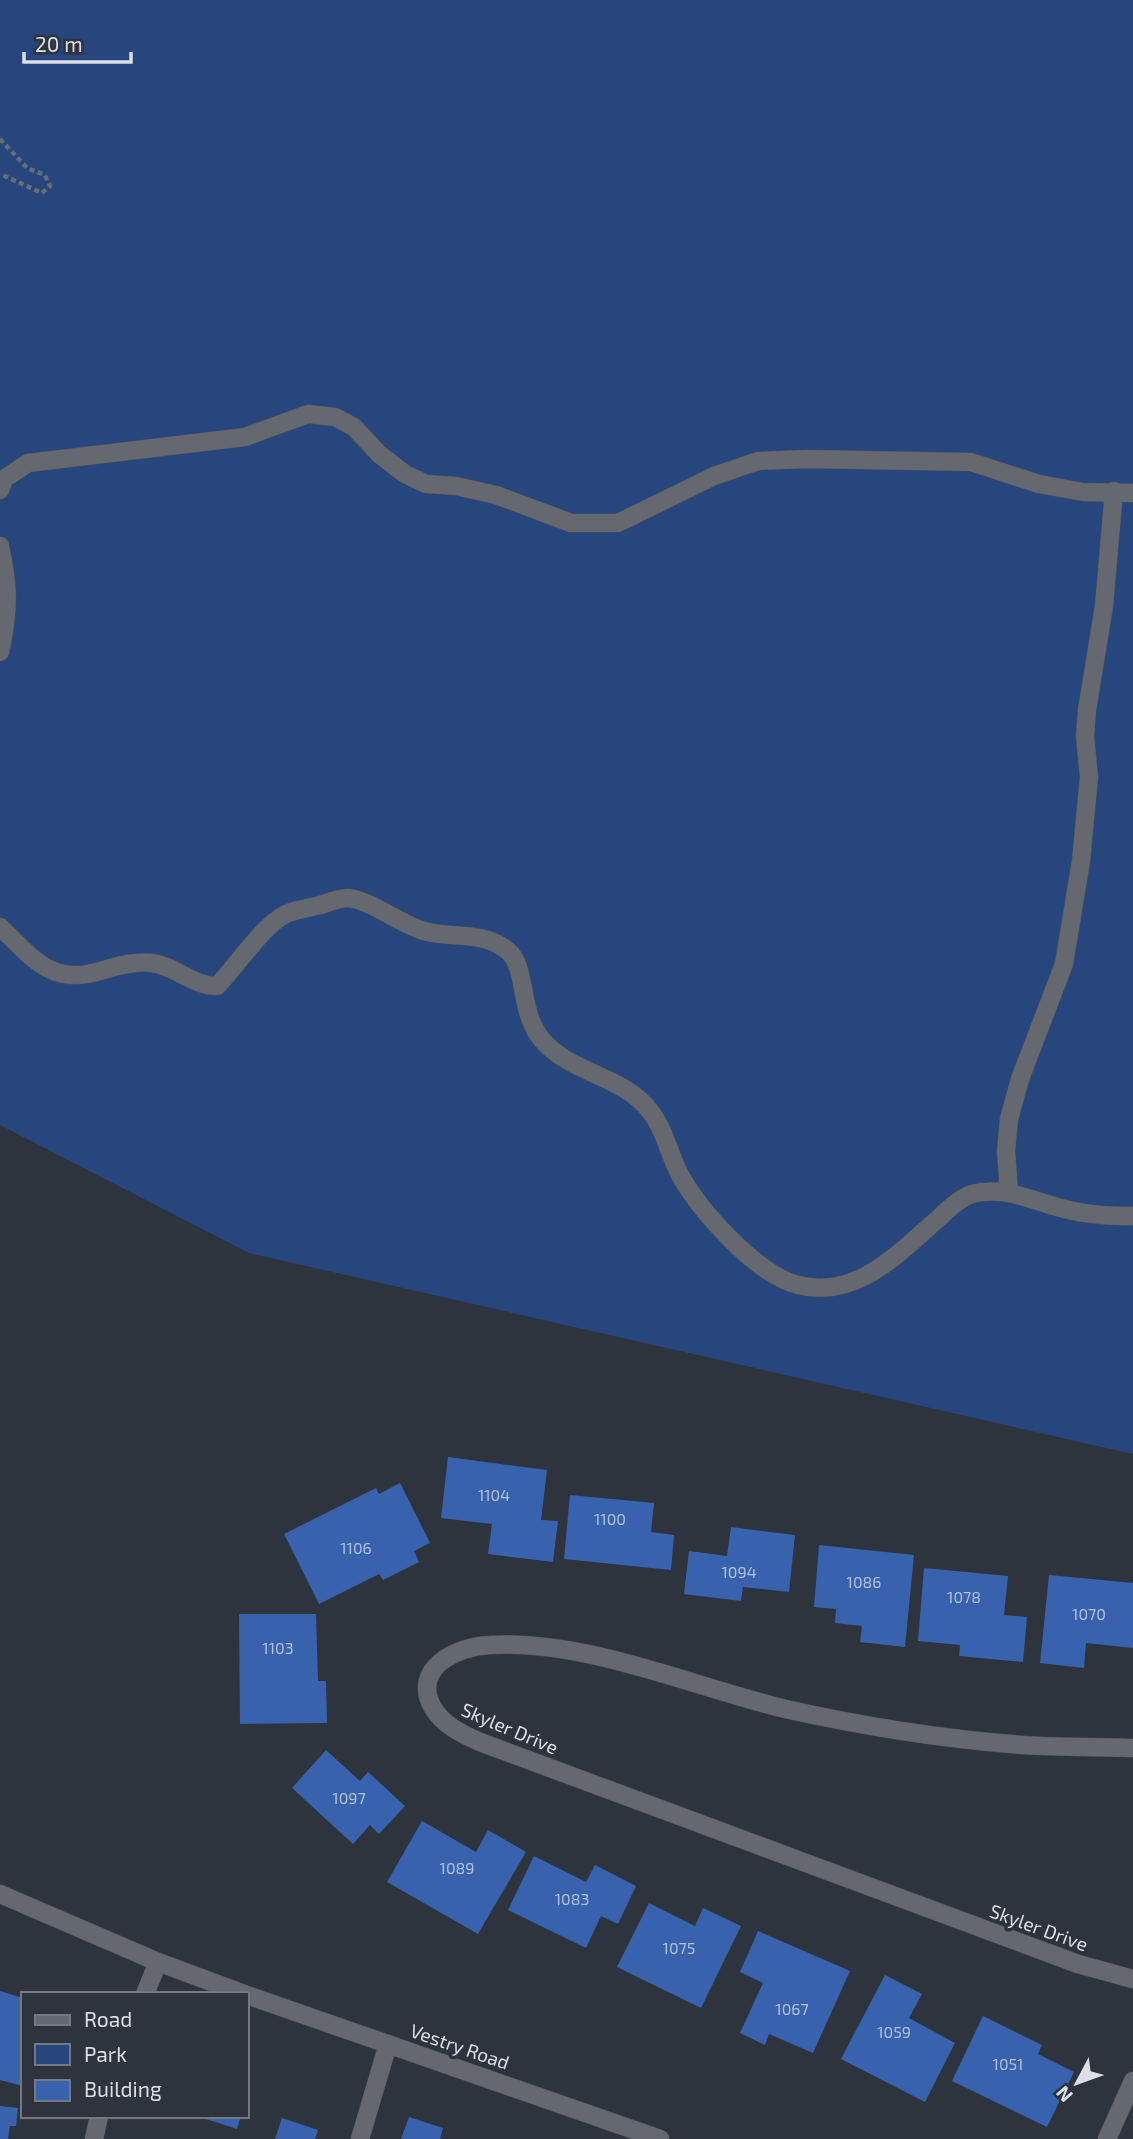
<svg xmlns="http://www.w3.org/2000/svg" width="1133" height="2139" viewBox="0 0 1133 2139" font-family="'Exo 2',sans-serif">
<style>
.green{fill:#27467e}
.building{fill:#3862ad}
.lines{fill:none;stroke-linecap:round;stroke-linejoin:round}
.minor-casing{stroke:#4d535c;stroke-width:19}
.path{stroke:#676c75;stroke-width:4.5;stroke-dasharray:5 3.5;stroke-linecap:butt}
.minor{stroke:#65686e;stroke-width:18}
.labels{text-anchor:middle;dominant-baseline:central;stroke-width:7;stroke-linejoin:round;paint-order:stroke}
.number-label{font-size:16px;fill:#b2c0d8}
.street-label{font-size:19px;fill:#dbdfe6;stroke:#2e343e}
</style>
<rect width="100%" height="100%" fill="#2e343e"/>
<polygon class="green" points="0,0 1133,0 1133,1454 249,1253 0,1125"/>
<g class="building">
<polygon points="448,1457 547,1470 541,1520 558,1521 553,1562 488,1554 492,1524 441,1518"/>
<polygon points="400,1483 430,1543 414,1551 419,1562 383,1580 379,1574 319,1604 284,1534 376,1488 379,1494"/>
<polygon points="570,1495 654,1503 651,1532 674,1535 671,1570 564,1559"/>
<polygon points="731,1527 795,1535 789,1592 743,1587 741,1601 684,1594 689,1551 727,1556"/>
<polygon points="819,1545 914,1555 905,1647 860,1642 862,1626 835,1623 836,1609 814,1607"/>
<polygon points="924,1568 1008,1576 1004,1615 1027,1617 1023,1662 959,1656 960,1645 918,1641"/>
<polygon points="1049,1575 1133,1583 1133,1648 1086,1643 1084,1668 1040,1663"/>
<polygon points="239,1614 316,1614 318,1681 326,1681 327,1723 240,1724"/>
<polygon points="326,1750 360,1781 368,1772 405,1806 379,1834 370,1825 353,1844 292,1788"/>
<polygon points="422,1821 476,1852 488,1830 526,1852 478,1934 387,1882"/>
<polygon points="534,1856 586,1882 595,1865 636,1886 618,1924 601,1916 586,1948 508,1910"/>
<polygon points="649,1903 695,1926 703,1908 741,1926 701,2008 617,1967"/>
<polygon points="758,1931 850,1971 813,2053 769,2034 765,2045 740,2033 763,1983 740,1972"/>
<polygon points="885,1975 922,1994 909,2018 955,2043 925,2102 841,2059"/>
<polygon points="0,1991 23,1998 23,2086 0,2080"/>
<polygon points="983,2016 1042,2045 1038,2054 1074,2072 1047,2127 952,2081"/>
<polygon points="0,2106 18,2108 16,2126 10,2126 8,2139 0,2139"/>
<polygon points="197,2116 241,2116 237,2129"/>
<polygon points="409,2117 443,2128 440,2139 401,2139"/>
<polygon points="282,2118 318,2130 315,2139 275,2139"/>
</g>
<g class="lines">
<g class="minor-casing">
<g id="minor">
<polyline points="0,490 4,479 28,463 245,437 308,414 335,417 354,427 379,454 405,474 426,484 456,486 496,495 571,523 618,523 714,476 758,461 807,459 971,462 1039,484 1083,492 1133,493"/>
<path d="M0,546c9,41 9,65 0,106"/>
<path d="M0,927c33,31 51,59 100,44 17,-5 34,-10 52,-8 24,3 40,23 65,23 19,-19 46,-61 69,-72 10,-5 24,-6 34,-9 8,-2 21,-8 29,-7 23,3 51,26 75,33 28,8 59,-1 84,20 20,17 10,62 35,90 29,33 81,35 107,70 15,19 19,43 30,64 20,36 77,100 118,110 60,15 101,-33 141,-67 9,-9 21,-20 33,-24 35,-9 64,9 97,16 20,5 43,6 64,6"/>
<polyline points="1009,1192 1006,1151 1009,1119 1020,1079 1064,964 1081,861 1089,777 1085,736 1087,710 1104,606 1114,491"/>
<path d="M1133,1748c-41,-2 -81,0 -122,-4 -74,-6 -148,-18 -221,-34 -95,-22 -203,-71 -300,-65 -32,1 -80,23 -57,63 10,17 29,26 47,34l598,222 55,15"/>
<polyline points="0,1894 158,1962 244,1994"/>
<polyline points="145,1994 158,1962"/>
<polyline points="247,1995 660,2139"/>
<polyline points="94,2139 99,2116"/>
<polyline points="360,2139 388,2044"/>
<polyline points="1107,2139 1133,2081"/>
</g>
</g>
<polyline class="path" points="0,139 27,168 45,175 50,186 42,193 0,174"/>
<use href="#minor" class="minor"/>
</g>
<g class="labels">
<g class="number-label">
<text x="494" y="1494">1104</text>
<text x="610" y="1518">1100</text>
<text x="356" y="1547">1106</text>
<text x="739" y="1571">1094</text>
<text x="864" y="1581">1086</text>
<text x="964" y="1596">1078</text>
<text x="1089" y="1613">1070</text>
<text x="278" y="1647">1103</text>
<text x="349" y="1797">1097</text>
<text x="457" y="1867">1089</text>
<text x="572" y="1898">1083</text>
<text x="679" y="1947">1075</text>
<text x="792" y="2008">1067</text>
<text x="894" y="2031">1059</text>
<text x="1008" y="2063">1051</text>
</g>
<g class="street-label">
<text transform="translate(510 1728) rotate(23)">Skyler Drive</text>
<text transform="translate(1039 1927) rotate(20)">Skyler Drive</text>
<text transform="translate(460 2046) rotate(19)">Vestry Road</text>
</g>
</g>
<rect x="21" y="1992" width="228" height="126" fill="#2e343e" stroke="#737881" stroke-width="2"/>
<rect x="35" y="2015" width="35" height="10" fill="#65686e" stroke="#737881" stroke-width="2"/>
<text x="84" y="2027" font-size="21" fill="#dbdfe6">Road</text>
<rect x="35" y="2044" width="35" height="21" fill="#27467e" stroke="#737881" stroke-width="2"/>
<text x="84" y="2062" font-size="21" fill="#dbdfe6">Park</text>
<rect x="35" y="2080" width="35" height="21" fill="#3862ad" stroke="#737881" stroke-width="2"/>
<text x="84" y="2097" font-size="21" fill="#dbdfe6">Building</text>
<g transform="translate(1077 2083) rotate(229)" stroke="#2e343e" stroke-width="5" paint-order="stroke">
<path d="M0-5L12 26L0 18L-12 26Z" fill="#dbdfe6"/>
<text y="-10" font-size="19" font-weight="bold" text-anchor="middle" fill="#dbdfe6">N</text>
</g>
<path d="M24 52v10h107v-10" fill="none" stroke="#dbdfe6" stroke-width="3.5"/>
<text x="35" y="52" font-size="21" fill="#dbdfe6" stroke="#2e343e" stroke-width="5" paint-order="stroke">20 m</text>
</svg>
